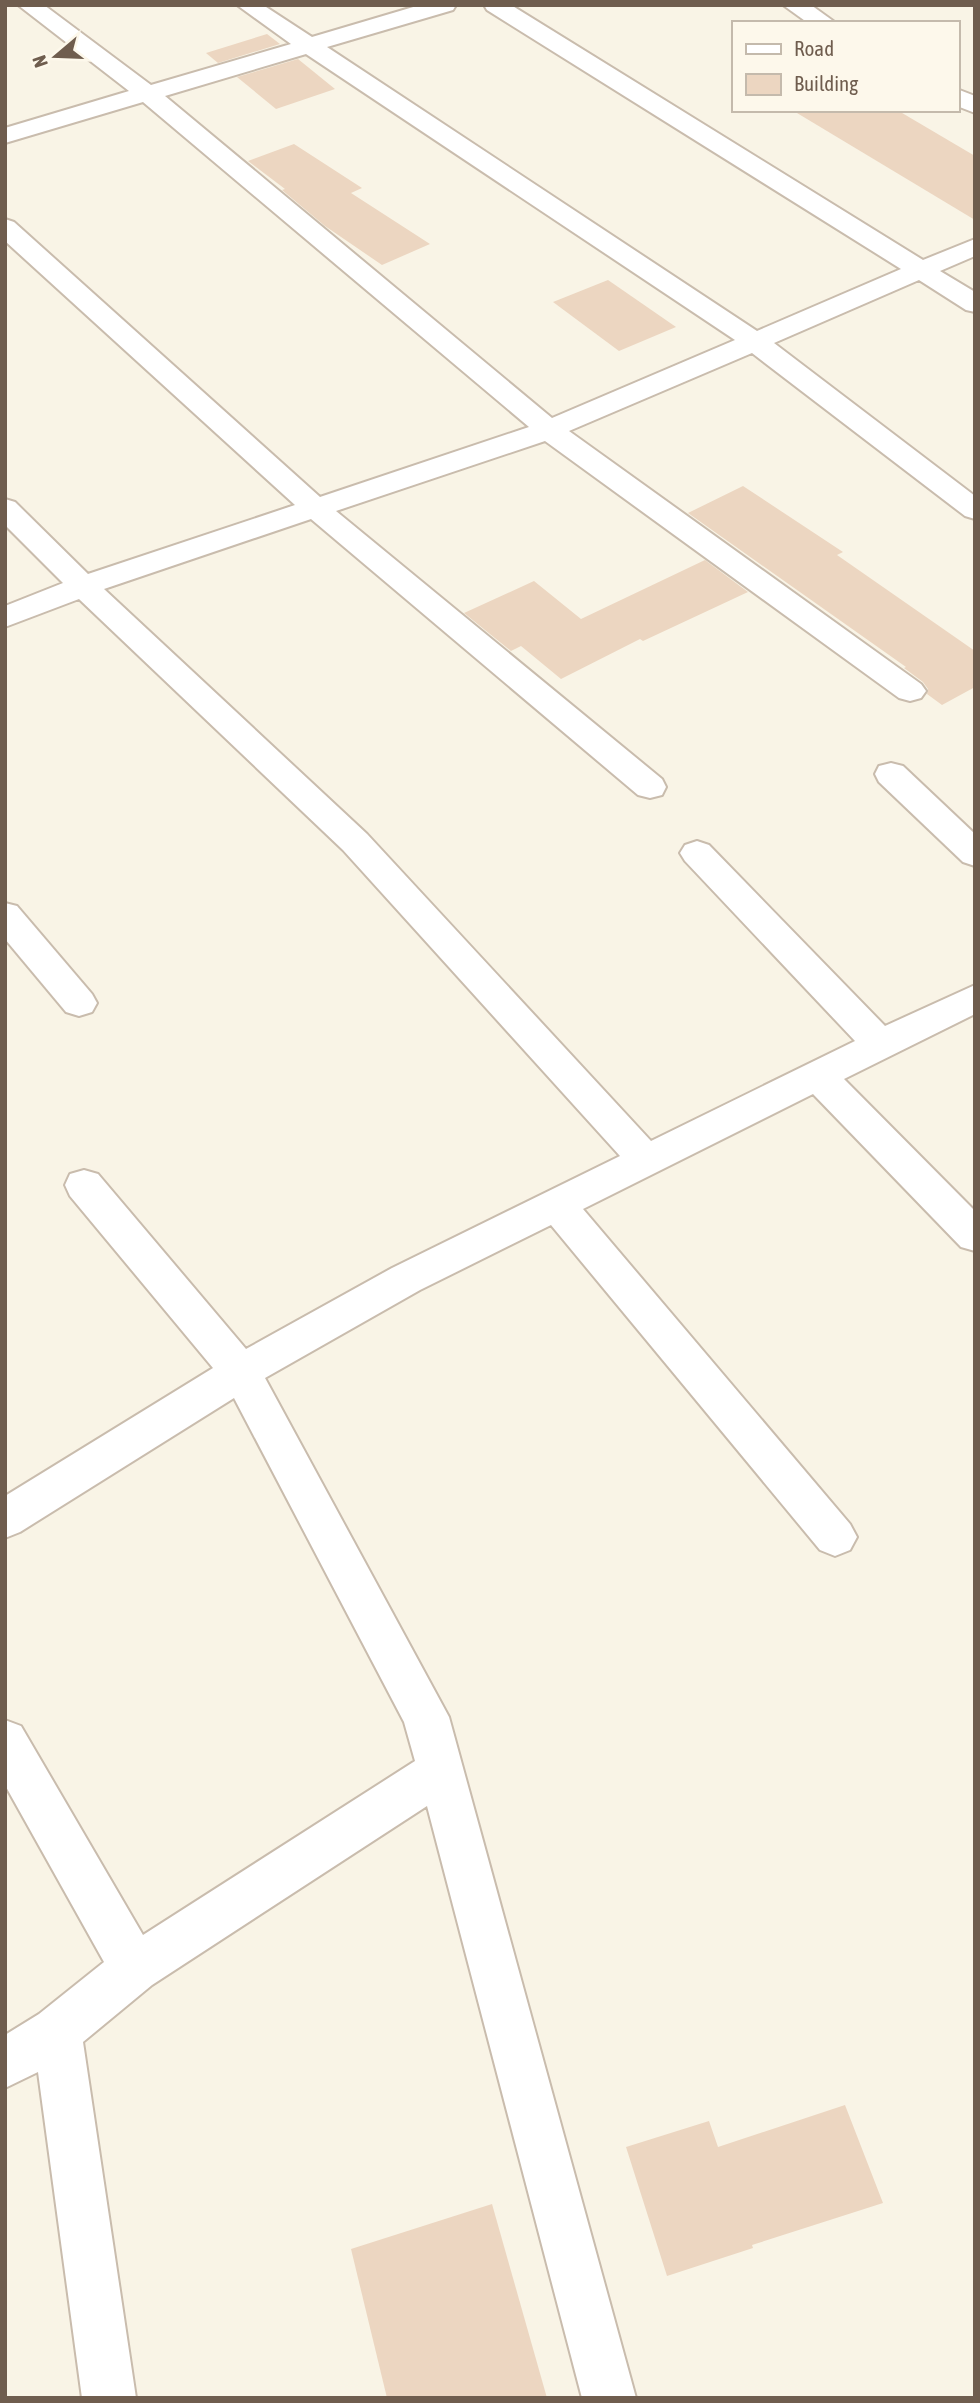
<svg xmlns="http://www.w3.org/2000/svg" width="980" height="2403" viewBox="0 0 980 2403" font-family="'Asap Condensed',sans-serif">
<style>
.building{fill:#ecd6c1}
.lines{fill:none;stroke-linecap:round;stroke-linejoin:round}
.minor-casing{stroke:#c9bcad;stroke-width:4}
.minor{fill:#fff;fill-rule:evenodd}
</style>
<rect width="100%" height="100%" fill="#f9f4e6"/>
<g class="building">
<polygon points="267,34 280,44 218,63 206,53"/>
<polygon points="298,59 335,89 276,109 237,77"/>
<polygon points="792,110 897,110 975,156 975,220"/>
<polygon points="294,144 362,188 351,193 430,244 382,265 325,226 282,190 285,189 248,161"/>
<polygon points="608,280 676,327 619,351 553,302"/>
<polygon points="743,486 843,552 837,555 975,651 975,687 942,705 927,694 928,689 923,682 904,668 906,667 688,513"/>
<polygon points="705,560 748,592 643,641 640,639 561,679 521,646 511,651 464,613 534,581 581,619"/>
<polygon points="845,2105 883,2203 752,2245 753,2248 667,2276 626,2147 709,2121 718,2147"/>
<polygon points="492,2204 547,2398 387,2398 351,2249"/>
</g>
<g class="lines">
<g class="minor-casing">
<g id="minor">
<path d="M18,5h26l107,80 140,-41 -54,-39h26l49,32 108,-32h36l-3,5 -126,37 430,284 144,-62 -414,-259 -3,-5h27l412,255 52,-21v17l-35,15 35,21v20l-9,-2 -47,-30 -145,63 201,153v23l-10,-3 -213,-163 -183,78 352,253 5,7 -5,7 -11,3 -11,-3 -354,-257 -209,70 326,268 4,8 -4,8 -12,3 -12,-3 -327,-276 -207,70 263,245 284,307 204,-100 -170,-180 -5,-8 5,-8 12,-4 12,4 176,181 90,-41v29l-131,65 131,132v40l-14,-4 -148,-153 -230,115 267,315 7,13 -7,13 -15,6 -15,-6 -269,-325 -131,65 -155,88 184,339 187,681h-54l-155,-592 -275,179 -69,57 53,356h-54l-44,-326 -33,16v-53l34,-21 65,-52 -99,-177v-65l16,6 122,209 272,-174 -11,-39 -170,-324 -214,134 -15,6v-42l208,-128 -143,-172 -5,-11 5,-11 14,-4 14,4 148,175 146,-81 228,-112 -277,-306 -264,-251 -74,28v-21l58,-23 -58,-58v-26l10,3 73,72 207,-69 -290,-264v-22l9,3 306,275 209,-70 -386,-325 -138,41v-15l124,-37zM306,54l429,286 -183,78 -387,-322z"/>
<polygon points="783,5 811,5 836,23 808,23"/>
<polygon points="957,89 975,96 975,113 957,106"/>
<polygon points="891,763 903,766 975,834 975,866 963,862 879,782 875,774 879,766"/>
<polygon points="5,903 17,906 92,994 97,1003 92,1012 79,1016 66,1012 5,939"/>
</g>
</g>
<use href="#minor" class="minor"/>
</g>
<rect width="980" height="2403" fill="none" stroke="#6f5d4e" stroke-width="14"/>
<rect x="732" y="21" width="228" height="91" fill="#fdf8eb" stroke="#c4baac" stroke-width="2"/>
<rect x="746" y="44" width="35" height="10" fill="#ffffff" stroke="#c4baac" stroke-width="2"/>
<text x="794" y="56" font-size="21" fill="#6f5d4e">Road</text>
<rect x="746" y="74" width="35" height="21" fill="#ecd6c1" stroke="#c4baac" stroke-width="2"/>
<text x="794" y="91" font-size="21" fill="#6f5d4e">Building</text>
<g transform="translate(56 56) rotate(251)" stroke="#fdf8eb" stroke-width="5" paint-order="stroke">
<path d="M0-5L12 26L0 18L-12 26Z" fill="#6f5d4e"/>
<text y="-10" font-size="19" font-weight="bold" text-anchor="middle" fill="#6f5d4e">N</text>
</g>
</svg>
